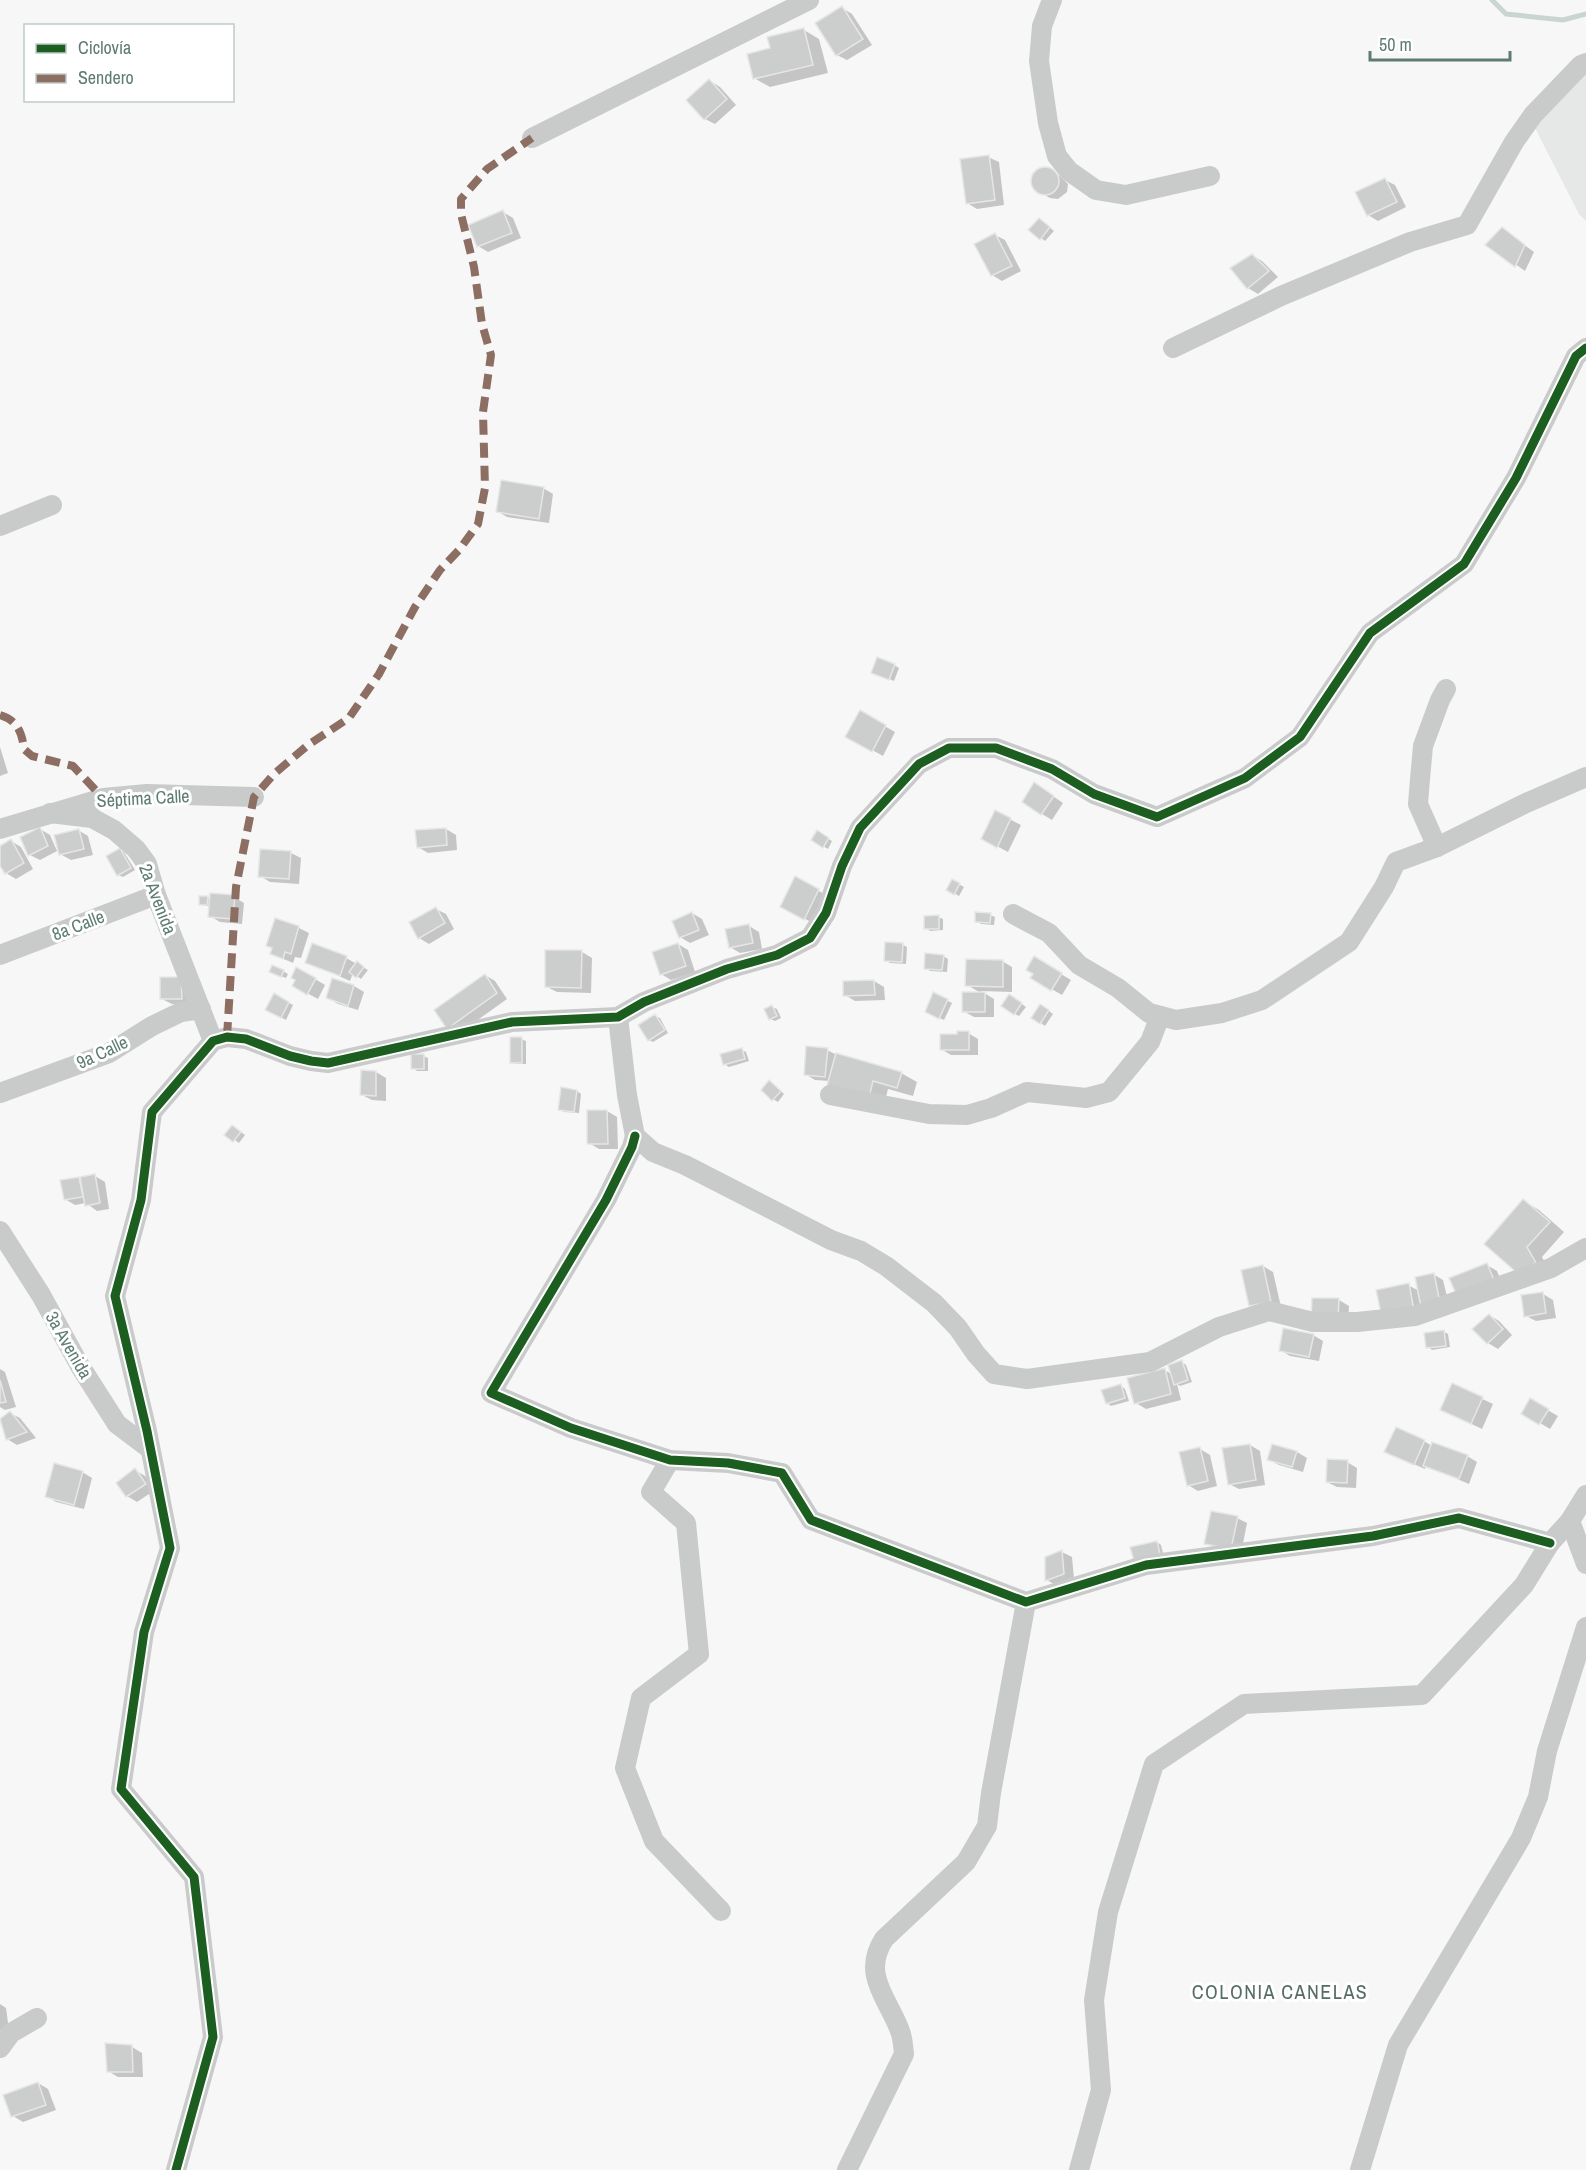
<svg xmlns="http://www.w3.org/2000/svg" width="1586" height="2170" viewBox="0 0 1586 2170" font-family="'Archivo Narrow',sans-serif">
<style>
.built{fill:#e5e8e7}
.shadow{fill:#0003}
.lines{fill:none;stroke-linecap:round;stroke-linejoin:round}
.stream{stroke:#c9d6d0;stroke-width:5}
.building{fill:#cbcecd;stroke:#e7e6e6;stroke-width:1.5}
.street{stroke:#c8cbca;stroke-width:20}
.quiet{stroke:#8d6e63;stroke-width:8;stroke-dasharray:15 8;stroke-linecap:butt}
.cycleway-casing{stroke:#fff;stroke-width:13}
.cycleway{stroke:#1b5e20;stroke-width:9}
.labels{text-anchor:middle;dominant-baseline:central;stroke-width:6;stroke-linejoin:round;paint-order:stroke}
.street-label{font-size:18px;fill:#5e7c74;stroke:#fff}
.neighbourhood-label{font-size:20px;letter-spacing:1.5px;fill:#556d66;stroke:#fff}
</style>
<rect width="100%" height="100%" fill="#f8f7f7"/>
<polygon class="built" points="1586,72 1586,221 1579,214 1534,126"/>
<g class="shadow">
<polygon points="842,8 852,14 872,45 847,60 837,55"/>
<polygon points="804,30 819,39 828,73 770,87 754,78 772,49"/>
<polygon points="710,81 720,87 736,105 715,124 705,119"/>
<polygon points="988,157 999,162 1004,205 977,209 967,203"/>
<polygon points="1040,169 1049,169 1059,175 1068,184 1067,192 1058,199 1050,198 1039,192 1033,186 1034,174"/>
<polygon points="1385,180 1395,185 1406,207 1378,221 1368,215"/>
<polygon points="503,212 513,218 521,238 488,252 478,246"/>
<polygon points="1043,222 1054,231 1045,241 1041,238"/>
<polygon points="1502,229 1534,252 1525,271 1487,244"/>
<polygon points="995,235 1005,240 1021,271 1002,281 992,275"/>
<polygon points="1252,255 1262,261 1278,277 1258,294 1248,288"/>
<polygon points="543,488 553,494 549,523 507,517 497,511"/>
<polygon points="894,665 899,668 894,681 878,674"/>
<polygon points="860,712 895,732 883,756 847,736"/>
<polygon points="0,747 8,773 0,776"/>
<polygon points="1044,790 1063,803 1052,820 1042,814"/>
<polygon points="996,812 1021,825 1008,852 993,844"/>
<polygon points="40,829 50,835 57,851 40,860 30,855"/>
<polygon points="446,829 456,835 457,850 428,853 418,847"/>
<polygon points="78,830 88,836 93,855 71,860 60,854"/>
<polygon points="817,832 832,841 828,849 813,840"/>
<polygon points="11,841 21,847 33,869 16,879 6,873 0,863 0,847"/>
<polygon points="120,849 124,852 135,870 123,877 118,875"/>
<polygon points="291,853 301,858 299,884 270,882 260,876"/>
<polygon points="795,878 828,896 815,924 792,912"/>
<polygon points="953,881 964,887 959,896 948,890"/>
<polygon points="207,897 211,900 234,897 244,903 242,924 220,922 210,916 211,907 200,904"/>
<polygon points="436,909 446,914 454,929 429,944 419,938"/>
<polygon points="692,913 702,919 709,935 690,943 680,937"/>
<polygon points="990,915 995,917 994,925 981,924 976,921"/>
<polygon points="938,917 943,919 943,930 930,931 926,928"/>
<polygon points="276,920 299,928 309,933 301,958 295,957 293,963 272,954"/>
<polygon points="749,926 759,932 762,949 740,953 730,947"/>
<polygon points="678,944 688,950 695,972 671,980 661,974"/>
<polygon points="903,945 907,947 906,964 890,963 885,960"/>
<polygon points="582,952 592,958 591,993 557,992 547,987"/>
<polygon points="943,956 948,959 947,972 930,971 926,968"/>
<polygon points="346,958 368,970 361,979 353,973 350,981 307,962"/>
<polygon points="1034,958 1071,980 1062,995 1032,978 1035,973"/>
<polygon points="1002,961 1012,967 1012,992 981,991 994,999 994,1017 974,1017 963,1011 981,993 967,985"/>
<polygon points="283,971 288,974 286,978 275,974"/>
<polygon points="485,975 495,981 507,999 458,1034 448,1028"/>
<polygon points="162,978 191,984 191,1004 172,1004 162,999"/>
<polygon points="315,979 325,985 318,999 294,986"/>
<polygon points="874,981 884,987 885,1000 855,1001 845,995"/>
<polygon points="354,986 364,992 358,1010 338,1004 328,998"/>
<polygon points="934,994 952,1003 944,1020 931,1014"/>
<polygon points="274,995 293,1005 286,1020 267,1010"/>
<polygon points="1014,998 1026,1007 1019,1016 1015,1014"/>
<polygon points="772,1007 777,1009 781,1018 775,1021 770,1019"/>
<polygon points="1045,1008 1053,1014 1045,1026 1041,1023"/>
<polygon points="655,1016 660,1018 668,1033 653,1042 649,1040"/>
<polygon points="968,1033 978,1039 978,1055 951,1055 941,1049"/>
<polygon points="521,1039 526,1041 526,1064 516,1064 512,1062"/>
<polygon points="742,1050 746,1052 749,1061 729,1067 724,1064"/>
<polygon points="827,1050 837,1055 901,1073 917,1082 913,1096 888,1089 883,1109 830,1081 815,1080 805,1074"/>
<polygon points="423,1056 428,1058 428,1071 417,1071 413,1068"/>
<polygon points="362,1072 376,1072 386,1078 386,1101 372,1100 362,1095"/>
<polygon points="774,1085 784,1094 778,1102 773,1099"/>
<polygon points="577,1091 581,1094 579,1113 564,1112 560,1109"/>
<polygon points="607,1111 617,1117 618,1149 599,1149 589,1143"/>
<polygon points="237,1129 245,1135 239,1143 226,1134"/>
<polygon points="95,1176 105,1182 109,1209 97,1211 86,1203 75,1205 65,1199 79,1178 82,1180"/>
<polygon points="1524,1201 1539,1210 1564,1232 1542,1257 1550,1272 1518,1272"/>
<polygon points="1487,1265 1497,1271 1503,1286 1467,1299"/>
<polygon points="1263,1266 1273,1272 1281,1307 1260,1311 1250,1305"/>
<polygon points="1433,1274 1443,1280 1450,1309 1394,1322 1408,1285 1419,1291"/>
<polygon points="1543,1294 1553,1300 1556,1318 1536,1321 1526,1316"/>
<polygon points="1314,1299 1339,1300 1349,1306 1348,1325"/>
<polygon points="1489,1315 1499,1321 1512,1335 1498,1349 1488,1343"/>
<polygon points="1443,1331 1448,1334 1450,1347 1432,1350 1428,1347"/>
<polygon points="1313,1335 1323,1341 1319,1361 1290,1356 1280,1350"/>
<polygon points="1182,1362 1186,1365 1192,1382 1180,1386 1177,1384 1181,1400 1146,1409 1136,1403 1164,1370 1172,1374"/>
<polygon points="0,1369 5,1372 16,1407 5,1410 0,1407"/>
<polygon points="1453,1385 1493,1404 1482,1429 1442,1410"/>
<polygon points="1121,1386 1125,1389 1129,1401 1111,1406 1107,1403"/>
<polygon points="1530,1400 1558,1416 1550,1429 1523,1413"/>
<polygon points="10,1413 20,1418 36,1438 17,1445 7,1439 0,1420"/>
<polygon points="1424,1441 1432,1446 1467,1456 1477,1462 1469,1484 1426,1466 1425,1469 1386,1452"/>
<polygon points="1250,1445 1260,1451 1265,1485 1239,1489 1229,1484"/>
<polygon points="1273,1446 1297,1452 1307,1458 1303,1472 1279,1465 1269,1460"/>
<polygon points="1200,1449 1210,1455 1217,1486 1198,1491 1188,1485"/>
<polygon points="1347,1462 1357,1468 1356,1488 1337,1487 1327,1482"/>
<polygon points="135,1470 145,1476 155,1490 137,1502 127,1496"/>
<polygon points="82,1472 92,1478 84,1509 56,1502 46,1496"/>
<polygon points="1237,1518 1247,1523 1241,1554 1216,1549 1206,1543"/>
<polygon points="1157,1542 1161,1545 1164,1557 1139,1562"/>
<polygon points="1062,1552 1072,1557 1074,1579 1057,1586 1047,1580"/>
<polygon points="0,2004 6,2008 9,2030 0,2030"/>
<polygon points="132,2047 142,2053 143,2077 118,2077 108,2071"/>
<polygon points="38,2083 48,2089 56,2110 23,2122 13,2116"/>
</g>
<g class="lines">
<polyline class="stream" points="1492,0 1506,14 1563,20 1586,14"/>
</g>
<g class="building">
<polygon points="842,6 863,39 836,56 815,23"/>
<polygon points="804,28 813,65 753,79 747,54 770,48 767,37"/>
<polygon points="709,79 727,99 704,120 686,100"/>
<polygon points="989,155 995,200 966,204 960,159"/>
<circle cx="1045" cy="181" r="14"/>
<polygon points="1385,178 1397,202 1367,216 1355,192"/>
<polygon points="503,210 512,233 477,247 468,225"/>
<polygon points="1039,218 1050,227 1040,240 1028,230"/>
<polygon points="1502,227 1525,245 1515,267 1485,245"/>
<polygon points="995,233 1012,266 991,276 974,244"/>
<polygon points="1252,254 1269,271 1247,289 1230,268"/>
<polygon points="501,480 544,487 539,519 496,512"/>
<polygon points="877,657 895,664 889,680 871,673"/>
<polygon points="860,710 886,725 872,752 845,737"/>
<polygon points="1034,782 1054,796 1041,815 1022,802"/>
<polygon points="995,810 1011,818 997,848 981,839"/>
<polygon points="40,827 48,846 28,856 20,837"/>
<polygon points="446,828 447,845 417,848 415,830"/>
<polygon points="79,829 84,849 59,855 54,835"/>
<polygon points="817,830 829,838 823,848 811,840"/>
<polygon points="11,839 24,863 5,874 0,866 0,846"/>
<polygon points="120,848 131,868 117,876 106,856"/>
<polygon points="260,849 291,851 289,879 258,877"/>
<polygon points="795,876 819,889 804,920 780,907"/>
<polygon points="952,879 960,883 954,895 946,890"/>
<polygon points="210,893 235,895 233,919 208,917"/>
<polygon points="199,896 208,896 207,905 199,905"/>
<polygon points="436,907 445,923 418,939 409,922"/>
<polygon points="692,912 699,930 679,938 672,921"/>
<polygon points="975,912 991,913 990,923 975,922"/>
<polygon points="939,915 939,929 924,929 924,916"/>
<polygon points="275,918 299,926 291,954 285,952 283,959 270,954 272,948 266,946"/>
<polygon points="749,924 753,943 729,948 725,929"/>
<polygon points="885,942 903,943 902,962 884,961"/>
<polygon points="312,943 347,956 340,976 305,963"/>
<polygon points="678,943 686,966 660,975 652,952"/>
<polygon points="545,950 582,950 581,988 545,987"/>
<polygon points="925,953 944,955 942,970 924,969"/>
<polygon points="1034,956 1062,973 1051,991 1030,978 1033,974 1026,970"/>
<polygon points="966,959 1003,960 1003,987 965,986"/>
<polygon points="357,961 364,967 356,978 349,972"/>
<polygon points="272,965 284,970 281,977 269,972"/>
<polygon points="296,967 316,978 307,995 292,986 295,980 291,978"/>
<polygon points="485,974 497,993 447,1029 434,1010"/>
<polygon points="160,977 181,977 182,999 160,999"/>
<polygon points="332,978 354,985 348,1006 326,998"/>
<polygon points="874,980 875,995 843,996 843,981"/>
<polygon points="933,992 948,999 939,1019 925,1012"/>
<rect x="962" y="992" width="23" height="20"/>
<polygon points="274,993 289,1002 281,1018 265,1010"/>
<polygon points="1009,994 1022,1003 1014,1015 1001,1006"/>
<polygon points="1040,1004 1049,1010 1040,1024 1031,1018"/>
<polygon points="772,1005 777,1016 769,1020 764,1009"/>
<polygon points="655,1014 665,1030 648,1041 638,1025"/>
<polygon points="957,1031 969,1031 969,1050 940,1050 940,1034 957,1034"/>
<rect x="510" y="1037" width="12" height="26"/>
<polygon points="806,1046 828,1048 825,1077 804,1075"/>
<polygon points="742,1048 745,1059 723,1065 720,1054"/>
<polygon points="836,1053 902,1072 897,1088 873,1081 868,1101 826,1089"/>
<rect x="411" y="1054" width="13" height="15"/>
<polygon points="361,1070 376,1071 376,1096 360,1095"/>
<polygon points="769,1080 781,1091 772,1101 761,1090"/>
<polygon points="561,1087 577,1090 574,1112 558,1110"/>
<polygon points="587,1110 607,1110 608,1144 587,1144"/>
<polygon points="232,1125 241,1132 233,1142 224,1135"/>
<polygon points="95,1174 100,1203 85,1206 80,1177"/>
<polygon points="79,1177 83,1197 64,1200 60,1180"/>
<polygon points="1523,1199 1550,1222 1527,1247 1536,1263 1517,1273 1484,1244"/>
<polygon points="1487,1263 1494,1280 1456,1294 1449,1278"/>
<polygon points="1263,1265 1271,1302 1249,1306 1241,1270"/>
<polygon points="1434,1273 1440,1303 1421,1307 1415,1277"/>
<polygon points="1409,1283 1414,1311 1382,1318 1376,1290"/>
<polygon points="1543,1292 1546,1313 1524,1317 1521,1295"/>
<polygon points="1312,1298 1339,1298 1338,1320 1311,1319"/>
<polygon points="1489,1314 1503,1329 1487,1344 1472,1329"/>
<polygon points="1283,1328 1314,1334 1309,1357 1279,1351"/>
<polygon points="1444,1330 1446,1346 1426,1348 1424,1333"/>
<polygon points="1182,1360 1188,1380 1174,1385 1168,1365"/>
<polygon points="1165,1368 1171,1394 1134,1404 1127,1378"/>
<polygon points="0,1380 6,1402 0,1403"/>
<polygon points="1452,1383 1483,1397 1471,1424 1440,1410"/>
<polygon points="1121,1384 1125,1398 1106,1404 1101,1390"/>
<polygon points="1530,1398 1549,1409 1539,1425 1521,1414"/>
<polygon points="10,1411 27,1432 6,1440 0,1419"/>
<polygon points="1396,1427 1425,1440 1414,1465 1384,1452"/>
<polygon points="1432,1442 1468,1455 1459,1479 1423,1466"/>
<polygon points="1250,1444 1256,1480 1228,1485 1222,1448"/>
<polygon points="1272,1444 1297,1451 1292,1467 1267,1460"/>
<polygon points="1200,1447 1208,1481 1187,1486 1179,1452"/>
<polygon points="1327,1459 1348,1460 1347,1483 1326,1482"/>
<polygon points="54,1463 83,1471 74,1505 45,1497"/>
<polygon points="135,1468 146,1484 126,1497 116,1483"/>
<polygon points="1211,1511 1238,1516 1231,1549 1204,1544"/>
<polygon points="1157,1541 1160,1554 1134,1561 1130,1547"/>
<polygon points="1062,1550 1064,1574 1045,1581 1045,1557"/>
<polygon points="105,2043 132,2045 133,2072 107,2072"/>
<polygon points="38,2082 46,2105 11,2117 3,2095"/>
</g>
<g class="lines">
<g class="street">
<polyline points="1052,0 1042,26 1039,61 1048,123 1057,156 1069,171 1096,190 1126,195 1210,176"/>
<polyline points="532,138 809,0"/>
<polyline points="1173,348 1281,296 1410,242 1467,225 1514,142 1533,115 1581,65 1586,63"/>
<polyline points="0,526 52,505"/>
<polyline points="50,813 92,818 114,830 136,849 147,864 156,895 213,1041"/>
<polyline points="0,829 103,798 147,794 254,797"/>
<polyline points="1437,847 1418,804 1420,779 1423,746 1440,700 1446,689"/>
<polyline points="1013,914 1049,933 1079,965 1118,988 1149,1013 1176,1020 1222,1013 1262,1000 1349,942 1384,887 1396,862 1437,847 1526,803 1586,777"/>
<polyline points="0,955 156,895"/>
<polyline points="618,1017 627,1095 635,1136 653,1152 685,1165 831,1240 861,1251 886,1266 934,1303 958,1328 976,1354 994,1374 1027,1379 1150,1362 1219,1327 1269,1311 1313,1322 1357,1322 1415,1316 1551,1268 1586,1248"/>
<polyline points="0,1093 109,1053 152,1026 181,1012 201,1009"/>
<polyline points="830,1095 929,1114 967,1115 991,1108 1027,1092 1086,1098 1109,1092 1150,1042 1160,1016"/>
<polyline points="635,1136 632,1147 606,1200 491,1393 571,1428 670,1460 728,1463 782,1473 811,1520 1026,1602 1146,1565 1373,1536 1459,1518 1550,1543"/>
<polyline points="0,1231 41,1295 80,1366 117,1424 150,1449"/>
<polyline points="670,1460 651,1492 686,1523 699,1654 641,1698 625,1768 654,1841 721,1911"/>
<polyline points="1570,1521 1586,1564"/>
<polyline points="0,2048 11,2033 37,2018"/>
<polyline points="176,2170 213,2037 194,1877 121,1789 144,1632 170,1548 147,1431 115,1296 141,1200 152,1112 213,1041 227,1037 246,1039 290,1056 311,1061 328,1063 512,1022 618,1017 644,1002 727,969 777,955 810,938 826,913 842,866 860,828 919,764 949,748 996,748 1052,769 1094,794 1157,817 1245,778 1300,737 1370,633 1464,564 1516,478 1576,356 1586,348"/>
<path d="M847,2170l57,-116c-1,-8 -1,-16 -4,-23 -12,-33 -39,-56 -16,-92l82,-77 21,-36 4,-33 35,-191"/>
<polyline points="1079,2170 1101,2090 1094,2000 1108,1912 1154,1764 1244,1704 1422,1695 1524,1585 1550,1543 1570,1521 1586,1495"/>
<polyline points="1360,2170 1398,2045 1521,1838 1538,1797 1547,1751 1586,1627"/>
</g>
<g class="quiet">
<path d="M0,715c17,5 22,17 24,34l8,7 41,10 30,32"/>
<polyline points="227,1037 236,887 254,797 274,774 308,745 349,718 379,674 415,607 440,570 459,550 478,524 485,488 483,412 491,355 482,324 474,267 461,214 461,199 487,169 532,138"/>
</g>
<g class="cycleway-casing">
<g id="cycleway">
<polyline points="635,1136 632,1147 606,1200 491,1393 571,1428 670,1460 728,1463 782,1473 811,1520 1026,1602 1146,1565 1373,1536 1459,1518 1550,1543"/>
<polyline points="176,2170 213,2037 194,1877 121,1789 144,1632 170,1548 147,1431 115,1296 141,1200 152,1112 213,1041 227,1037 246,1039 290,1056 311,1061 328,1063 512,1022 618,1017 644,1002 727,969 777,955 810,938 826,913 842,866 860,828 919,764 949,748 996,748 1052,769 1094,794 1157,817 1245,778 1300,737 1370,633 1464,564 1516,478 1576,356 1586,348"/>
</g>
</g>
<use href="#cycleway" class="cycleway"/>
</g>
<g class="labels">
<g class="street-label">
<text transform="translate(143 798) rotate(-3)">Séptima Calle</text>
<text transform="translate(158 899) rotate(69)">2a Avenida</text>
<text transform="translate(78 925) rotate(-21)">8a Calle</text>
<text transform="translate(102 1052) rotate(-25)">9a Calle</text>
<text transform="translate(69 1345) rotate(60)">3a Avenida</text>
</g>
<g class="neighbourhood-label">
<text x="1280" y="1991">COLONIA CANELAS</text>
</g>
</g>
<rect x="24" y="24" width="210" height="78" fill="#ffffff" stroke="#bfcbc7" stroke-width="1.5"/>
<rect x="36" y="44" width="30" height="9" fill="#1b5e20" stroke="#bfcbc7" stroke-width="1.5"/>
<text x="78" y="54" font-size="18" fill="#5e7c74">Ciclovía</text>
<rect x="36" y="74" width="30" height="9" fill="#8d6e63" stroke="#bfcbc7" stroke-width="1.5"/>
<text x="78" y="84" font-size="18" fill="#5e7c74">Sendero</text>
<path d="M1370 51v9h140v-9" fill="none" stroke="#5e7c74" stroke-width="3"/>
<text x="1379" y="51" font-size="18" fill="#5e7c74" stroke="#ffffff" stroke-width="4.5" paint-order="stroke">50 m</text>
</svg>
